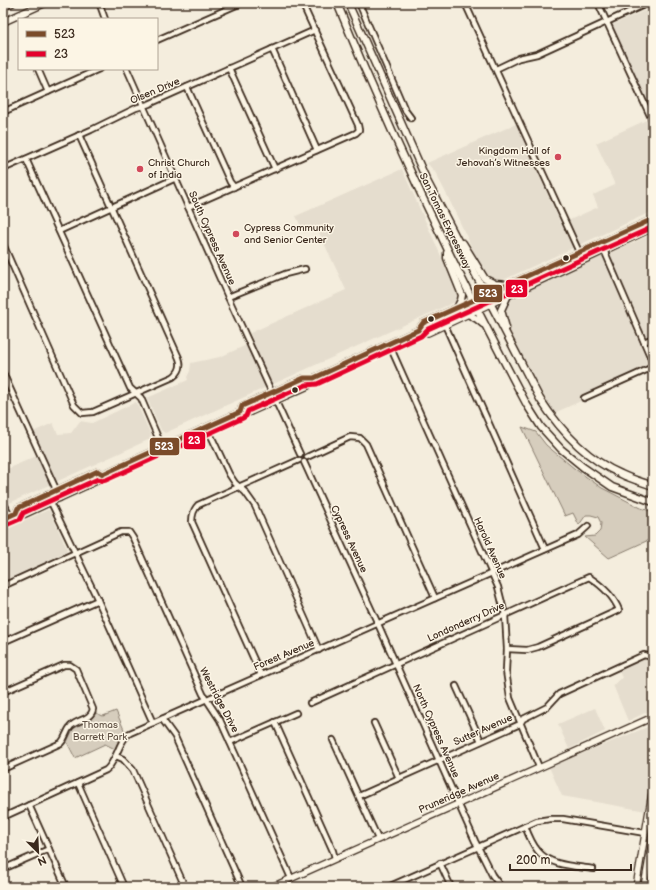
<svg xmlns="http://www.w3.org/2000/svg" width="656" height="890" viewBox="0 0 656 890" font-family="'Balsamiq Sans',sans-serif">
<style>
.built{fill:#e5ddce}
.green{fill:#d6cdbd;stroke:#887c6e}
.lines{fill:none;stroke-linecap:round;stroke-linejoin:round}
.minor-casing{stroke:#3b2a1e;stroke-width:8}
.major-casing{stroke:#3b2a1e;stroke-width:8}
.highway-casing{stroke:#3b2a1e;stroke-width:9}
.minor{stroke:#fcf5e5;stroke-width:4.5}
.major{stroke:#fcf5e5;stroke-width:5.5}
.highway{stroke:#fcf5e5;stroke-width:6}
.bus-1-casing{stroke:#fcf5e5;stroke-width:8}
.bus-2-casing{stroke:#fcf5e5;stroke-width:8}
.bus-1{stroke:#7a4b2a;stroke-width:5}
.bus-2{stroke:#e4002b;stroke-width:5}
.poi-dot{fill:#d1495b;stroke:#fcf5e5;stroke-width:1.5}
.bus-dot{fill:#3b2a1e;stroke:#fcf5e5;stroke-width:1.5}
.labels{text-anchor:middle;dominant-baseline:central;stroke-width:3;stroke-linejoin:round;paint-order:stroke}
.street-label{font-size:10px;fill:#3b2a1e;stroke:#fcf5e5}
.poi-label{font-size:10px;fill:#3b2a1e;stroke:#fcf5e5;text-anchor:start}
.park-label{font-size:10px;fill:#625346;stroke:#fcf5e5}
.line-badge{stroke:#fcf5e5;stroke-width:1.5}
.badge-label{font-size:11px;text-anchor:middle;font-weight:bold;fill:#fff}
</style>
<rect width="100%" height="100%" fill="#f4eddd"/>
<filter id="ink" filterUnits="userSpaceOnUse"><feTurbulence type="fractalNoise" baseFrequency=".025" numOctaves="2"/><feDisplacementMap in="SourceGraphic" scale="8" xChannelSelector="R" yChannelSelector="G"/><feConvolveMatrix kernelMatrix="1 2 1 2 8 2 1 2 1" color-interpolation-filters="sRGB"/></filter>
<g filter="url(#ink)">
<g class="built">
<polygon points="653,7 653,114 612,25"/>
<polygon points="653,117 653,211 490,286 447,195 435,172 427,163 516,124 561,224 598,207 593,195 615,185 596,143"/>
<polygon points="402,169 459,296 457,301 165,433 161,430 147,398 188,380 187,377 190,371 191,363 220,357 253,342 250,333 346,290 317,228 304,233 296,216"/>
<polygon points="653,234 653,368 550,415 492,304"/>
<polygon points="136,402 151,435 148,440 3,506 3,471 43,453 33,432 53,423 58,434 71,433 80,421 92,423"/>
<polygon points="48,510 50,511 67,549 66,552 3,581 3,530"/>
<polygon points="651,655 653,655 653,709 628,721 613,685 622,678 618,669"/>
<polygon points="595,708 605,731 569,749 558,724"/>
<polygon points="650,726 653,726 653,765 646,811 562,796 549,767"/>
</g>
<g class="green">
<polygon points="522,427 536,432 546,445 575,469 602,488 641,508 653,512 653,538 609,558 585,537 595,536 600,531 601,523 598,517 591,515 586,515 579,525 573,513 565,516"/>
<polygon points="116,711 125,732 122,735 115,749 105,744 75,758 67,742 73,729 91,719 96,713 103,716"/>
</g>
<g class="lines">
<g class="minor-casing">
<g id="minor">
<polyline points="101,3 100,5 105,19"/>
<polyline points="359,3 405,110 411,118"/>
<polyline points="465,3 579,252"/>
<polyline points="598,3 653,122"/>
<polyline points="157,40 241,3"/>
<polyline points="272,49 317,150"/>
<polyline points="229,68 275,169"/>
<polyline points="38,69 48,92"/>
<polyline points="127,69 228,297 300,454"/>
<polyline points="496,69 519,58 537,54 648,3"/>
<polyline points="187,87 230,182 234,187"/>
<polyline points="3,112 99,69"/>
<polyline points="26,159 130,388 141,398 162,447"/>
<polyline points="3,169 91,130 136,108 149,104 315,30"/>
<polyline points="188,207 356,133 359,130 358,125 302,3"/>
<polyline points="59,231 176,178"/>
<path d="M3,244l71,161 8,8 11,-1 80,-35c7,-5 9,-11 6,-19l-100,-223"/>
<polyline points="604,250 653,363"/>
<polyline points="228,297 285,274 305,269"/>
<polyline points="445,325 545,549"/>
<polyline points="644,342 653,338"/>
<polyline points="389,344 498,587 505,615 507,649 506,671 510,698 539,767"/>
<polyline points="3,373 60,498"/>
<polyline points="584,398 653,367"/>
<polyline points="207,427 229,474 235,483 245,492 255,506 319,650"/>
<polyline points="307,457 350,437 360,438 366,444 435,598"/>
<polyline points="304,462 378,624 475,841 492,875 501,887"/>
<polyline points="47,494 96,596 153,723"/>
<polyline points="3,501 10,516"/>
<polyline points="3,586 121,532 129,532 133,538 203,694 220,720 291,878"/>
<polyline points="3,642 98,600"/>
<path d="M261,675l-69,-153c0,-7 1,-12 6,-17l101,-45"/>
<polyline points="456,686 481,741"/>
<path d="M3,692l61,-27h6l6,4 17,40c-2,11 -15,10 -22,17 -5,5 -5,12 -10,17l-58,26"/>
<path d="M310,703l279,-126c12,8 25,20 30,33l-81,37 -11,3 -20,-1"/>
<polyline points="162,719 175,737 242,887"/>
<polyline points="275,722 333,851 335,858"/>
<polyline points="374,723 399,778"/>
<polyline points="333,740 378,839"/>
<polyline points="230,742 296,713"/>
<polyline points="116,756 123,759 133,770 185,887"/>
<polyline points="78,783 124,887"/>
<polyline points="359,796 520,724 523,719 547,707 559,694 644,655 653,657"/>
<polyline points="29,805 66,887"/>
<path d="M3,817l103,-47c11,-9 13,-31 24,-37l448,-198 10,-9"/>
<path d="M525,826c3,8 7,18 13,25 12,15 37,15 55,18"/>
<polyline points="440,863 451,887"/>
<polyline points="3,869 49,849"/>
<polyline points="388,887 537,821 550,819 563,819 645,833"/>
</g>
</g>
<g class="major-casing">
<g id="major">
<polyline points="418,330 428,333 653,228"/>
<polyline points="240,412 242,406 304,378 314,378 418,330 423,323 653,219"/>
<polyline points="16,513 18,508 98,471 103,474"/>
<polyline points="3,519 16,513 23,515 101,479 103,474 240,412 246,414 308,386 314,378"/>
<polyline points="272,887 653,717"/>
<polyline points="636,887 653,787"/>
<polyline points="644,887 653,837"/>
</g>
</g>
<g class="highway-casing">
<g id="highway">
<path d="M337,3c56,137 120,271 190,402l14,22 20,22 22,18 29,20 41,15"/>
<path d="M348,3l79,178 113,218c20,31 46,60 81,75 10,5 21,8 32,12"/>
<polyline points="3,7 12,3"/>
<polyline points="3,22 45,3"/>
<polyline points="463,243 485,279 495,284 507,285"/>
<polyline points="447,253 447,258 462,295 461,300 457,308"/>
<polyline points="468,314 477,319 483,324"/>
<polyline points="506,328 501,310 508,295"/>
</g>
</g>
<use href="#minor" class="minor"/>
<use href="#major" class="major"/>
<use href="#highway" class="highway"/>
<g class="bus-1-casing">
<polyline id="bus-1" points="3,519 16,513 18,508 98,471 103,474 240,412 242,406 304,378 314,378 418,330 423,323 653,219"/>
</g>
<g class="bus-2-casing">
<polyline id="bus-2" points="6,525 20,519 23,513 98,479 102,481 106,480 243,418 246,416 248,411 306,385 317,384 421,336 428,329 653,227"/>
</g>
<use href="#bus-1" class="bus-1"/>
<use href="#bus-2" class="bus-2"/>
</g>
</g>
<g class="poi-dot">
<circle cx="558" cy="157" r="4"/>
<circle cx="140" cy="169" r="4"/>
<circle cx="236" cy="234" r="4"/>
</g>
<g class="bus-dot">
<circle cx="566" cy="258" r="3.5"/>
<circle cx="431" cy="319" r="3.5"/>
<circle cx="295" cy="390" r="3.5"/>
</g>
<g class="labels">
<g class="street-label">
<text transform="translate(155 91) rotate(-23)">Olsen Drive</text>
<text transform="translate(445 221) rotate(64)">San Tomas Expressway</text>
<text transform="translate(212 238) rotate(66)">South Cypress Avenue</text>
<text transform="translate(349 539) rotate(65)">Cypress Avenue</text>
<text transform="translate(490 548) rotate(66)">Harold Avenue</text>
<text transform="translate(466 622) rotate(-24)">Londonderry Drive</text>
<text transform="translate(284 655) rotate(-23)">Forest Avenue</text>
<text transform="translate(219 700) rotate(62)">Westridge Drive</text>
<text transform="translate(483 730) rotate(-24)">Sutter Avenue</text>
<text transform="translate(436 731) rotate(66)">North Cypress Avenue</text>
<text transform="translate(459 793) rotate(-24)">Pruneridge Avenue</text>
</g>
<g class="poi-label">
<text x="550" y="151" text-anchor="end">Kingdom Hall of<tspan x="550" dy="12">Jehovah’s Witnesses</tspan></text>
<text x="148" y="163">Christ Church<tspan x="148" dy="12">of India</tspan></text>
<text x="244" y="228">Cypress Community<tspan x="244" dy="12">and Senior Center</tspan></text>
</g>
<g class="park-label">
<text x="100" y="725">Thomas<tspan x="100" dy="12">Barrett Park</tspan></text>
</g>
</g>
<g class="line-badge">
<rect x="505" y="279" width="23" height="19" rx="4" fill="#e4002b"/>
<rect x="473" y="284" width="30" height="19" rx="4" fill="#7a4b2a"/>
<rect x="183" y="431" width="23" height="19" rx="4" fill="#e4002b"/>
<rect x="149" y="437" width="31" height="19" rx="4" fill="#7a4b2a"/>
</g>
<g class="badge-label">
<text x="517" y="293">23</text>
<text x="488" y="297">523</text>
<text x="194" y="444">23</text>
<text x="164" y="450">523</text>
</g>
<rect width="656" height="890" fill="none" stroke="#fcf5e5" stroke-width="16"/>
<rect x="8" y="8" width="640" height="874" fill="none" stroke="#3b2a1e" stroke-width="1.5" filter="url(#ink)"/>
<rect x="18" y="18" width="140" height="52" fill="#fcf5e5" stroke="#afa495"/>
<rect x="26" y="31" width="20" height="6" fill="#7a4b2a" stroke="#afa495"/>
<text x="54" y="38" font-size="12" fill="#3b2a1e">523</text>
<rect x="26" y="51" width="20" height="6" fill="#e4002b" stroke="#afa495"/>
<text x="54" y="58" font-size="12" fill="#3b2a1e">23</text>
<g transform="translate(38 852) rotate(156)" stroke="#fcf5e5" stroke-width="3" paint-order="stroke">
<path d="M0-3L7 15L0 10L-7 15Z" fill="#3b2a1e"/>
<text y="-6" font-size="11" font-weight="bold" text-anchor="middle" fill="#3b2a1e">N</text>
</g>
<path d="M510 864v6h121v-6" fill="none" stroke="#3b2a1e" stroke-width="2"/>
<text x="516" y="864" font-size="12" fill="#3b2a1e" stroke="#fcf5e5" stroke-width="3" paint-order="stroke">200 m</text>
</svg>
